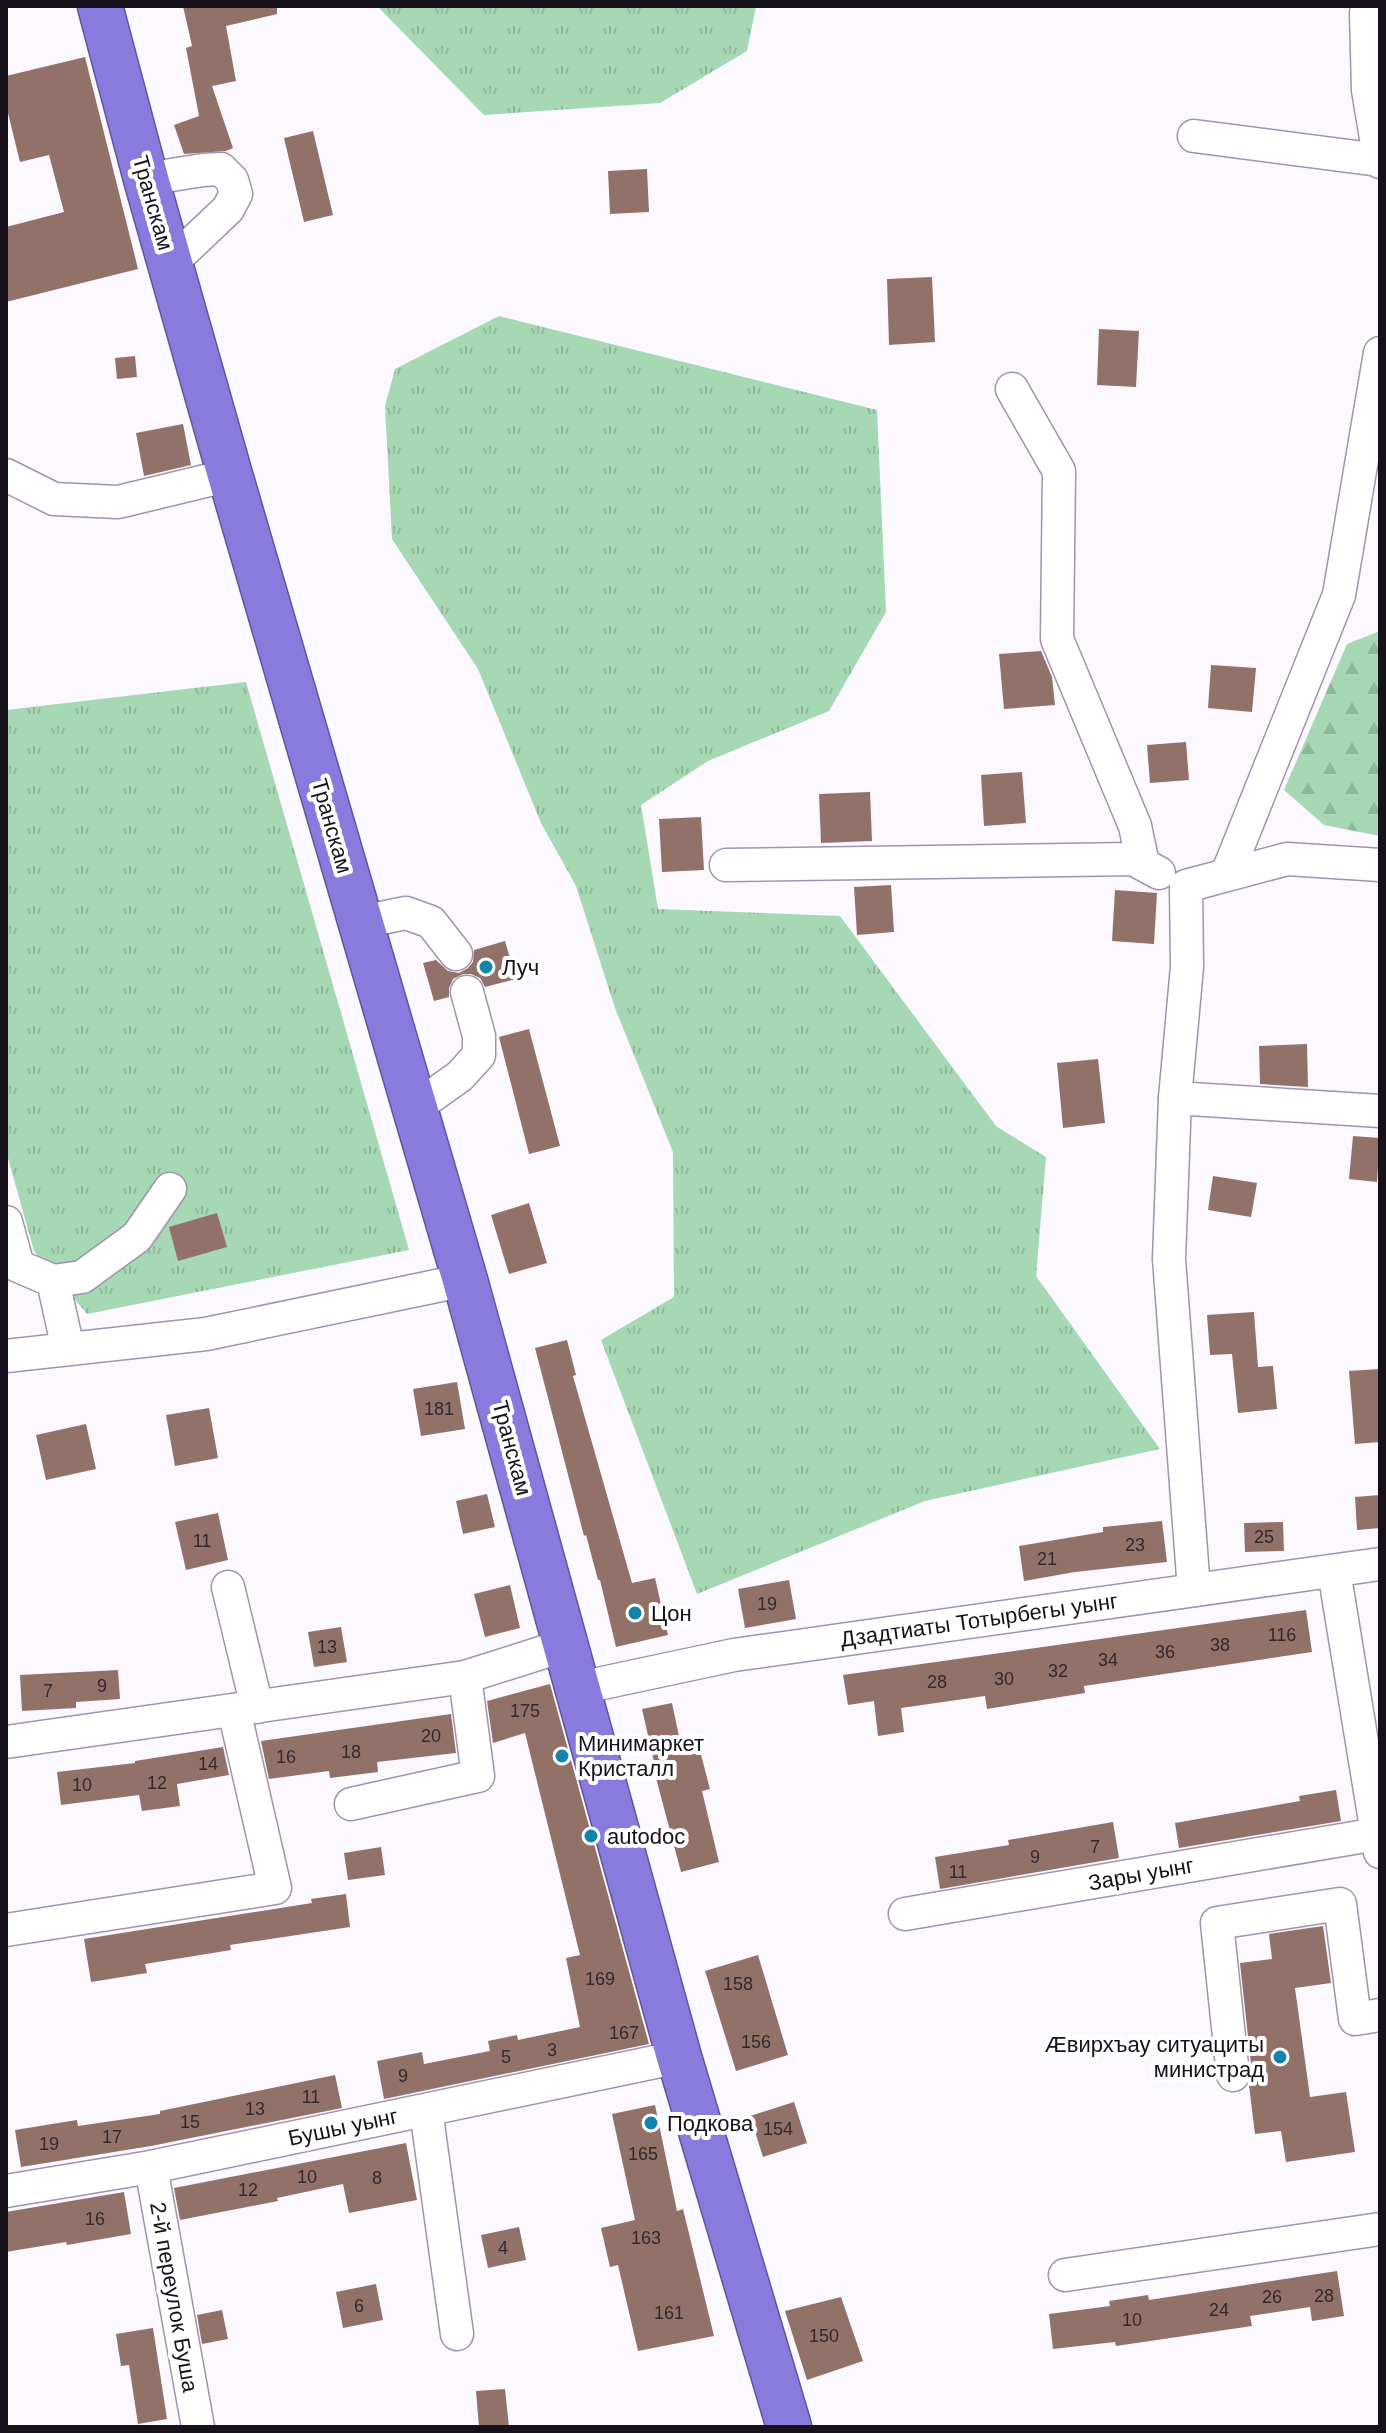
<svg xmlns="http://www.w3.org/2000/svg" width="1386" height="2433" viewBox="0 0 1386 2433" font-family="Helvetica,sans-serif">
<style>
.grass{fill:url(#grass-tufts)}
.forest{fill:url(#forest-firs)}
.building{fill:#927169}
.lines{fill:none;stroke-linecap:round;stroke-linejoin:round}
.minor-casing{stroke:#a093af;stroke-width:35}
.highway-casing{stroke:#615599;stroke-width:47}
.minor{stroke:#fff;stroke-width:32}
.highway{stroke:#897add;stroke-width:44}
.poi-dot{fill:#1184aa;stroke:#fff;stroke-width:3}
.labels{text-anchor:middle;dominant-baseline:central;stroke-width:8;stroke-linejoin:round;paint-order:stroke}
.number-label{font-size:18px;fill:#35292e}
.street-label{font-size:22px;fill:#16111b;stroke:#fff}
.poi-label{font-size:22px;fill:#16111b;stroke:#fff;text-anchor:start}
</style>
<defs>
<pattern id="grass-tufts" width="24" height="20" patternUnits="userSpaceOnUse" patternTransform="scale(2)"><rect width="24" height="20" fill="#a5d8b3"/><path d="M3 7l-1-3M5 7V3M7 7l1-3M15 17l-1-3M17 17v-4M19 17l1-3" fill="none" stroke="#8db899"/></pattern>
<pattern id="forest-firs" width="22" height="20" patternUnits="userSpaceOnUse" patternTransform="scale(2)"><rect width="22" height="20" fill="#a5d8b3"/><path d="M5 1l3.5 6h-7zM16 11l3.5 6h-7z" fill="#8db899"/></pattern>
</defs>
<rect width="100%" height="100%" fill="#fbf8ff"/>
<g class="grass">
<polygon points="377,6 756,6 747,51 660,103 484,115"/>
<polygon points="499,316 877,410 886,612 829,711 708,761 641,805 658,909 840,916 996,1126 1046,1157 1036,1276 1160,1449 925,1501 697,1594 601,1340 674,1297 673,1152 615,1008 576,886 541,823 478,669 392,539 385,406 395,369"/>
<polygon points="246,682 409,1250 87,1314 34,1251 6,1151 6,710"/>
</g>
<polygon class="forest" points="1380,631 1380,836 1324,825 1284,790 1347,644"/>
<g class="building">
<polygon points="183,6 277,6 277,14 226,26 236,81 212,86 233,148 226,151 184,154 174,125 199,116 186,48 192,46"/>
<polygon points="85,57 138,269 6,302 6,227 64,212 49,155 20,162 6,105 6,76"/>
<polygon points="313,131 333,215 304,222 284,138"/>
<polygon points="647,169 649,212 610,214 608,171"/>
<polygon points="932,277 935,342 889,345 887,279"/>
<polygon points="1099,329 1139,331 1136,387 1097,385"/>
<polygon points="135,356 137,377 117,379 115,358"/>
<polygon points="183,424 191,465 144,476 136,433"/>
<polygon points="1041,651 1052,677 1055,705 1004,709 999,654"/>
<polygon points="1211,665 1256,668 1252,712 1208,708"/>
<polygon points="1186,742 1189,780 1150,783 1147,745"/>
<polygon points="1022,772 1026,823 984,826 981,775"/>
<polygon points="870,792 872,841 821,843 819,794"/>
<polygon points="701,817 704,870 662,872 659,819"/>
<polygon points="891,885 894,932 857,935 854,887"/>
<polygon points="1115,890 1157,893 1154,944 1112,941"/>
<polygon points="505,941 516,979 485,987 480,978 471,974 463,974 453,979 449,988 449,997 434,1001 423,963 436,960 448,971 459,973 468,968 473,962 474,950"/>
<polygon points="529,1029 560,1146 529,1154 499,1037"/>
<polygon points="1307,1044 1308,1087 1260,1084 1259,1046"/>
<polygon points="1098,1059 1105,1123 1063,1128 1057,1063"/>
<polygon points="1353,1136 1380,1138 1377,1182 1349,1179"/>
<polygon points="1213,1176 1257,1183 1251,1217 1208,1210"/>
<polygon points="529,1203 547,1263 509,1274 491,1215"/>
<polygon points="217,1213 227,1247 178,1261 169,1227"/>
<polygon points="1254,1312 1258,1367 1273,1366 1277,1409 1238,1413 1232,1354 1210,1355 1207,1315"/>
<polygon points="567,1340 576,1375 573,1376 632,1583 655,1578 668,1635 616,1647 600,1580 598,1580 586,1535 584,1536 535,1348"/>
<polygon points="1380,1369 1380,1442 1355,1444 1349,1371"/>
<polygon points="457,1382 465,1429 421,1436 413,1389"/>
<polygon points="209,1408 218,1458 175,1466 166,1415"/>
<polygon points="86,1424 96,1469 46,1480 36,1435"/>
<polygon points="487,1494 495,1527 463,1534 456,1501"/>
<polygon points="1380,1495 1380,1528 1357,1530 1355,1497"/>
<polygon points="218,1513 228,1560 186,1570 175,1522"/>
<polygon points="1162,1521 1167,1562 1075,1572 1024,1581 1019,1546 1103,1532 1103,1527"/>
<polygon points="1283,1522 1284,1551 1245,1552 1244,1523"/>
<polygon points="789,1580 796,1619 745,1628 738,1589"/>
<polygon points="510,1585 520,1628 485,1637 474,1594"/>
<polygon points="1306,1610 1312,1652 1084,1686 1085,1693 987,1709 985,1696 901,1708 904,1732 878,1736 874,1701 848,1705 843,1675"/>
<polygon points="341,1627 347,1662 314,1667 308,1632"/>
<polygon points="118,1670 120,1699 76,1702 76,1708 22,1711 20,1675"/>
<polygon points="550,1684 649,2044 384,2099 377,2061 422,2052 424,2064 490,2051 488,2041 517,2035 518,2040 580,2027 566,1958 580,1955 525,1733 493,1743 487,1701"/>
<polygon points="672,1703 683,1755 700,1751 710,1789 702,1791 719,1862 681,1872 652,1763 654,1762 642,1709"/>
<polygon points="451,1714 456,1753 377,1762 378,1772 330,1778 329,1771 269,1779 261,1741"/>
<polygon points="223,1747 229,1775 177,1784 180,1806 142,1811 139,1795 61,1805 57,1772 135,1763 135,1761"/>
<polygon points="1336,1790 1341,1821 1179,1848 1175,1823 1300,1801 1299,1796"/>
<polygon points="1113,1822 1119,1858 940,1889 935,1857 1009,1845 1008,1840"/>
<polygon points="381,1847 385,1875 348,1880 344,1853"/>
<polygon points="346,1894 350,1927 230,1945 231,1950 145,1964 147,1973 91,1982 84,1939 312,1903 311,1899"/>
<polygon points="1323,1926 1331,1983 1295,1988 1310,2097 1346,2092 1355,2152 1286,2162 1281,2131 1255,2134 1249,2085 1252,2073 1240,1963 1272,1959 1269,1934"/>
<polygon points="758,1955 788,2055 736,2071 705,1971"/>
<polygon points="335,2075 342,2108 151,2146 21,2167 15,2130 77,2120 78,2126 160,2114 160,2111"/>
<polygon points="794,2102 807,2143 763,2157 750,2116"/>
<polygon points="655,2105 677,2211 683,2209 714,2336 638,2351 618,2265 610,2267 601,2228 635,2220 612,2114"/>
<polygon points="406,2143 417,2200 349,2213 343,2184 277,2198 278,2201 180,2220 174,2188"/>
<polygon points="124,2192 131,2234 67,2245 66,2242 6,2252 6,2212"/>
<polygon points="519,2227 526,2260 488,2268 481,2235"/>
<polygon points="1337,2271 1344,2316 1312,2321 1310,2307 1250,2316 1252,2326 1116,2346 1115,2342 1053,2349 1049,2314 1110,2306 1109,2301 1148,2295 1149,2300"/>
<polygon points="376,2284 383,2320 343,2328 336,2292"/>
<polygon points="841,2297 863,2361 807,2380 785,2311"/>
<polygon points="222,2310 228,2339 202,2344 197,2315"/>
<polygon points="153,2328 167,2419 138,2424 129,2365 121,2366 116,2334"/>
<polygon points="505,2389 509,2427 479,2427 476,2391"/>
</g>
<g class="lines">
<g class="minor-casing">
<g id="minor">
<polyline points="1366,13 1368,90 1380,162"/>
<polyline points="1194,136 1379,160"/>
<polyline points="146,179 203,170 221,169 232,180 236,194 228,209 170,264"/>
<polyline points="1012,389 1059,471 1057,639 1135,826 1143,864"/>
<polyline points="6,475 54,499 118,502 230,475"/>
<polyline points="726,865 1133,859 1159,873"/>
<polyline points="1227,874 1339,595 1380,353"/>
<polyline points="361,922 406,913 431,922 456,954"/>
<polyline points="1175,1098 1380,1111"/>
<polyline points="415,1108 460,1076 479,1055 479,1036 467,992"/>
<polyline points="6,1222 18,1266 53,1281 82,1277 137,1237 170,1189"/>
<polyline points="53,1281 68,1349"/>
<polyline points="6,1356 206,1334 465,1280"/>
<polyline points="1334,1571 1380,1852"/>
<polyline points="228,1587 257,1707"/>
<polyline points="1194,1590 1169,1259 1175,1098 1187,967 1186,886 1287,859 1380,865"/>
<polyline points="579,1688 734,1655 1380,1564"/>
<polyline points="6,1742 465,1677 566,1645"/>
<polyline points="351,1804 478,1776 465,1677"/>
<polyline points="905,1914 1377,1834"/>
<polyline points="6,1930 275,1888 234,1710"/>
<polyline points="1233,2075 1217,1923 1340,1904 1355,2019 1380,2015"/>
<polyline points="426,2110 457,2334"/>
<polyline points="151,2167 198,2427"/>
<polyline points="6,2191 151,2167 679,2057"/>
<polyline points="1065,2275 1380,2229"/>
</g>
</g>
<g class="highway-casing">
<polyline id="highway" points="100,6 146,179 230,475 465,1280 679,2057 789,2427"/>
</g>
<use href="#minor" class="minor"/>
<use href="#highway" class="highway"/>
</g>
<g class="poi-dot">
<circle cx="486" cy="967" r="8"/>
<circle cx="635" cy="1613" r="8"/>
<circle cx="562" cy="1756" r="8"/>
<circle cx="591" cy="1836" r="8"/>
<circle cx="1280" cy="2057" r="8"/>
<circle cx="651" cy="2123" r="8"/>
</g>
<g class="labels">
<g class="number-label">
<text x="439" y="1409">181</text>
<text x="1264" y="1537">25</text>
<text x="202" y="1541">11</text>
<text x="1135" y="1545">23</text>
<text x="1047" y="1559">21</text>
<text x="767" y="1604">19</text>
<text x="1282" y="1635">116</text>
<text x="1220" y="1645">38</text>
<text x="327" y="1647">13</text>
<text x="1165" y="1652">36</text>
<text x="1108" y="1660">34</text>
<text x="1058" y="1671">32</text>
<text x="1004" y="1679">30</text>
<text x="937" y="1682">28</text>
<text x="102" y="1686">9</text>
<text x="48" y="1691">7</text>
<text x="525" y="1711">175</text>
<text x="431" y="1736">20</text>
<text x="351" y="1752">18</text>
<text x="286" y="1757">16</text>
<text x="208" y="1764">14</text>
<text x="157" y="1783">12</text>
<text x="82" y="1785">10</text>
<text x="1095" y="1847">7</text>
<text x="1035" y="1857">9</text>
<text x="958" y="1872">11</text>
<text x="600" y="1979">169</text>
<text x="738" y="1984">158</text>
<text x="624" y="2033">167</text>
<text x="756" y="2042">156</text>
<text x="552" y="2050">3</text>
<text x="506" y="2057">5</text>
<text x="403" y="2076">9</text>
<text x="311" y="2097">11</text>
<text x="255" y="2109">13</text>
<text x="190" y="2122">15</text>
<text x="778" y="2129">154</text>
<text x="112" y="2137">17</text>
<text x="49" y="2144">19</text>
<text x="643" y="2154">165</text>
<text x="307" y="2177">10</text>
<text x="377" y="2178">8</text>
<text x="248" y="2190">12</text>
<text x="95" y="2219">16</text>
<text x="646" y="2238">163</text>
<text x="503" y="2248">4</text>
<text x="1324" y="2296">28</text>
<text x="1272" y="2297">26</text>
<text x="359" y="2306">6</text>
<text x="1219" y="2310">24</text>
<text x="669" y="2313">161</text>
<text x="1132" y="2320">10</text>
<text x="824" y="2336">150</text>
</g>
<g class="street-label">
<text transform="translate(153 203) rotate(74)">Транскам</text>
<text transform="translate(332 826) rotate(74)">Транскам</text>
<text transform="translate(512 1448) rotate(75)">Транскам</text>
<text transform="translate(979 1620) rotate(-8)">Дзадтиаты Тотырбегы уынг</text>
<text transform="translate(1141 1874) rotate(-10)">Зары уынг</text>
<text transform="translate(343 2127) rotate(-12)">Бушы уынг</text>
<text transform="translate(174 2297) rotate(80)">2-й переулок Буша</text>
</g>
<g class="poi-label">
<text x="502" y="967">Луч</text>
<text x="651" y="1613">Цон</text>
<text x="578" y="1743">Минимаркет<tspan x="578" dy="25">Кристалл</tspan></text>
<text x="607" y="1836">autodoc</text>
<text x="1264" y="2044" text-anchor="end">Æвирхъау ситуациты<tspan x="1264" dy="25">министрад</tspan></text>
<text x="667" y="2123">Подкова</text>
</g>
</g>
<rect width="1386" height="2433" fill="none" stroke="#16111b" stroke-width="16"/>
</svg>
